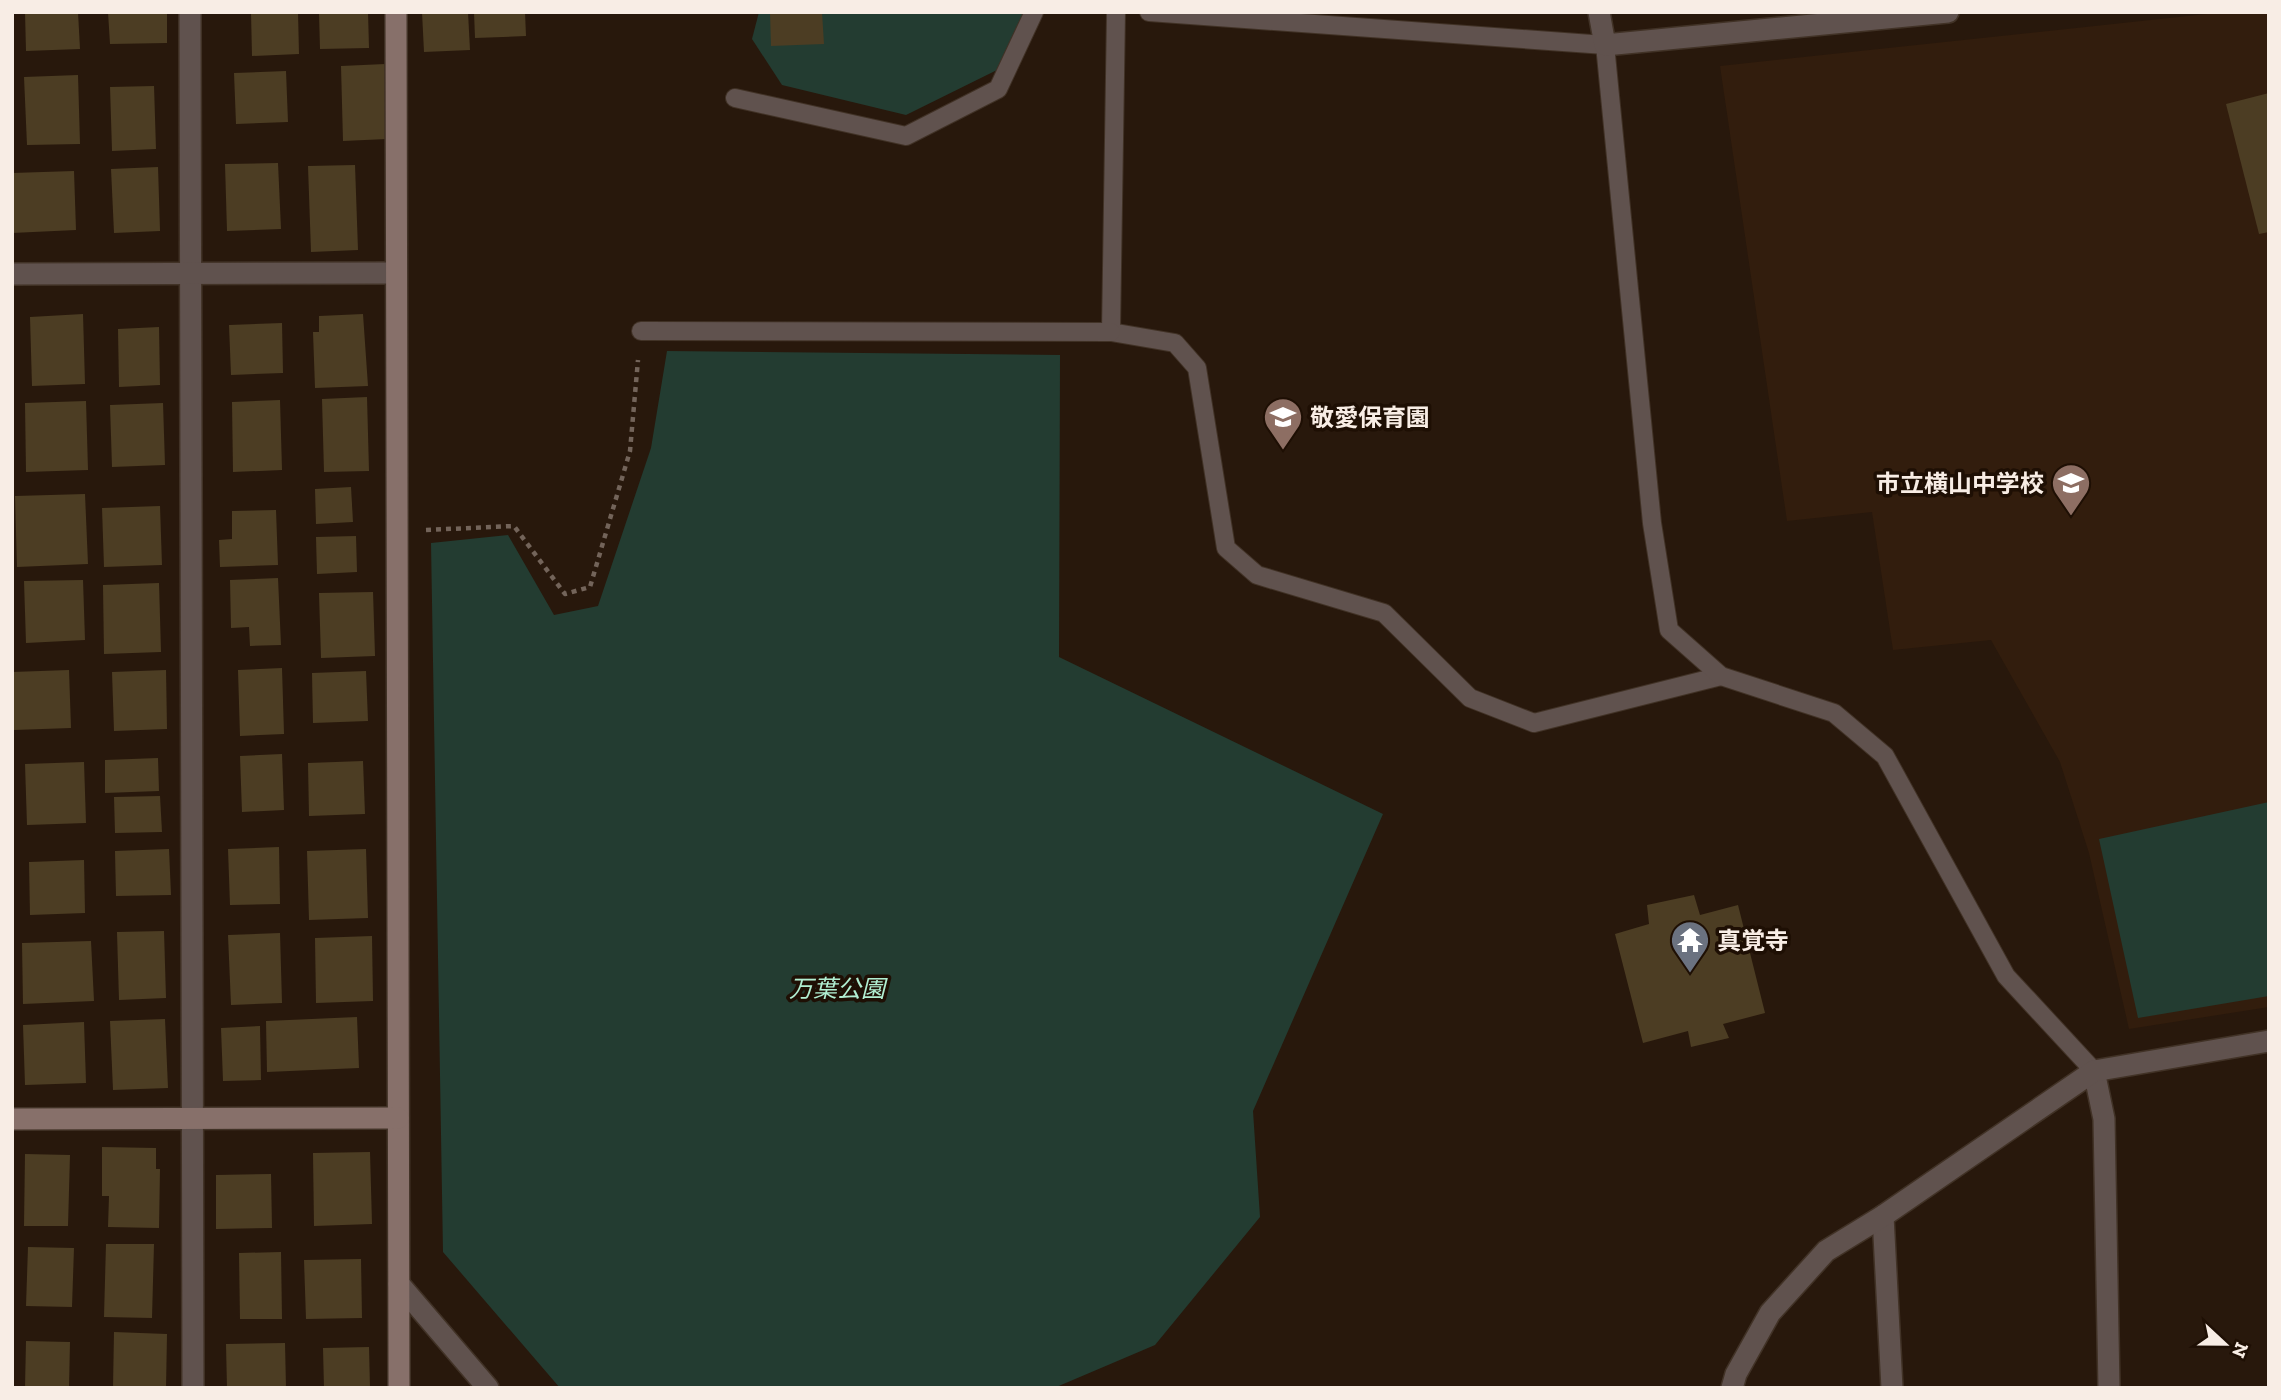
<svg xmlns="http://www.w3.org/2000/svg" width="2281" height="1400" viewBox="0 0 2281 1400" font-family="'Zilla Slab','Noto Sans JP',serif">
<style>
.built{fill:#321d0d}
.green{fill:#233c31}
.building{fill:#4c3d23}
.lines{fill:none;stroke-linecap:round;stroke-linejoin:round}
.lane-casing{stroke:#413226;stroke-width:20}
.street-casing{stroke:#413226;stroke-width:24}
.secondary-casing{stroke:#413226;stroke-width:24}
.path{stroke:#73645a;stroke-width:4.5;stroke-dasharray:5 5;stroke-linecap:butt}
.lane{stroke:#60524e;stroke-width:18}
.street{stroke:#60524e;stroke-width:21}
.secondary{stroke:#87706a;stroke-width:21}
.labels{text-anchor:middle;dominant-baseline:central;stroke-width:7;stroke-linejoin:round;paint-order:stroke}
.poi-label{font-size:24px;font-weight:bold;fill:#f8ede5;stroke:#1e0f04;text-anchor:start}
.park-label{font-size:24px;font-style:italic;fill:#b1efd2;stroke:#1e0f04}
</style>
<rect width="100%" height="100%" fill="#28180c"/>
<polygon class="built" points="2225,12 2269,12 2269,1007 2129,1029 2089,853 2060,762 1991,640 1893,650 1872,512 1787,521 1720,66"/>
<g class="green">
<polygon points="759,12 1025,12 997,70 906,115 782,85 752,39"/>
<polygon points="667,351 1060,355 1059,657 1383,814 1253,1111 1260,1217 1155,1345 1054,1388 560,1388 443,1252 431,543 508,535 554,615 598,606 651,448"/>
<polygon points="2269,802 2269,996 2138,1018 2099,839"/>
</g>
<g class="building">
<polygon points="25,12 78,12 80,49 26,51"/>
<polygon points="108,12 167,12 167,43 110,44"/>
<polygon points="251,12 298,12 299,54 252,56"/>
<polygon points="319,12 368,12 369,48 320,49"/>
<polygon points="422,12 468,12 470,50 424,52"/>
<polygon points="474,12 525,12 526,36 475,38"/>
<polygon points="770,12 822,12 824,44 771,46"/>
<polygon points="385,64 387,139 343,141 341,66"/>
<polygon points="286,71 288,122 236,124 234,73"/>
<polygon points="78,75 80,144 27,145 24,77"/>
<polygon points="154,86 156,149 112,151 110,87"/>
<polygon points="2269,93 2269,232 2259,234 2226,104"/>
<polygon points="278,163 281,229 227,231 225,164"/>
<polygon points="355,165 358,250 311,252 308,166"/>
<polygon points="158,167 160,231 114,233 111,169"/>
<polygon points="74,171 76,230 12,233 12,173"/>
<polygon points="83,314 85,384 32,386 30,317"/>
<polygon points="363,314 368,386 315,388 313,332 319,332 319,316"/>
<polygon points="282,323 283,373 231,375 229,325"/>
<polygon points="159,327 160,385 119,387 118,329"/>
<polygon points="367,397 369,471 324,472 322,399"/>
<polygon points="280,400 282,470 233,472 232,402"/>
<polygon points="86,401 88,470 26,472 25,403"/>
<polygon points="163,403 165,465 112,467 110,405"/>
<polygon points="351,487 353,522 316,524 315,489"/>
<polygon points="85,494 88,564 17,567 15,496"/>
<polygon points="160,506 162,565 104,567 102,508"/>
<polygon points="276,510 278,565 220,567 219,540 232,539 232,511"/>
<polygon points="356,536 357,572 317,574 316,537"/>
<polygon points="278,578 281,645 250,646 249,627 231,628 230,580"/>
<polygon points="83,580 85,640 26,643 24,581"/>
<polygon points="159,583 161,652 104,654 103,585"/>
<polygon points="373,592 375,656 321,658 319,593"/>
<polygon points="282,668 284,734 240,736 238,670"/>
<polygon points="69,670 71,728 14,730 12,672"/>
<polygon points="166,670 167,729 114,731 112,672"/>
<polygon points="366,671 368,721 313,723 312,673"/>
<polygon points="282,754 284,810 242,812 240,756"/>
<polygon points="158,758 159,791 105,793 105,760"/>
<polygon points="363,761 365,814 309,816 308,763"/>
<polygon points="84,762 86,823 27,825 25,764"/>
<polygon points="160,796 162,832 115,833 114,797"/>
<polygon points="279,847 280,904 230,905 228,849"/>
<polygon points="169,849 171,895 116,896 115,851"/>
<polygon points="366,849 368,918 309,920 307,851"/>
<polygon points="84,860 85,913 30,915 29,862"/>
<polygon points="1694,895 1700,915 1738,905 1765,1013 1723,1024 1729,1038 1691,1047 1688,1031 1643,1043 1615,934 1649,924 1647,905"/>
<polygon points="164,931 166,998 119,1000 117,932"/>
<polygon points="280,933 282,1003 231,1005 228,935"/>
<polygon points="372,936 373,1001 316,1003 315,938"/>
<polygon points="91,941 94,1001 23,1004 22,943"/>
<polygon points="357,1017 359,1068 267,1072 266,1021"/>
<polygon points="165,1019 168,1088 113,1090 110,1021"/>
<polygon points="84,1022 86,1083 25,1085 23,1025"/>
<polygon points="260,1026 261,1080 223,1081 221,1028"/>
<polygon points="102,1147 156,1148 156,1169 160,1169 159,1228 108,1227 109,1196 102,1196"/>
<polygon points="370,1152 372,1224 314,1226 313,1153"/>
<polygon points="25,1154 70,1155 68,1226 24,1226"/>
<polygon points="271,1174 272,1228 216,1229 216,1175"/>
<polygon points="106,1244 154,1244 152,1318 104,1317"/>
<polygon points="28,1247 74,1248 72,1307 26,1306"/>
<polygon points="281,1252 282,1319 240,1319 239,1253"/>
<polygon points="361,1259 362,1318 306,1319 304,1260"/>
<polygon points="114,1332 167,1334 166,1388 113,1388"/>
<polygon points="26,1341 70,1342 69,1388 25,1388"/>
<polygon points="285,1343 286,1388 227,1388 226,1344"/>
<polygon points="369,1347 370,1388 324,1388 323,1348"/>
</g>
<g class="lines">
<g class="lane-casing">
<g id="lane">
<polyline points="1116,12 1111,332 1175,343 1197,368 1226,548 1257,575 1384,613 1470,698 1534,723 1721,676"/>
<polyline points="1149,12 1605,45 1652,523 1669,630 1721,676 1834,713 1885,756 2006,976 2094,1071"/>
<polyline points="735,98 906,136 998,89 1034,12"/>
<polyline points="641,331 1111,332"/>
</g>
</g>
<g class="street-casing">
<g id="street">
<polyline points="190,12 193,1388"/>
<polyline points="1599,12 1605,45 1948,12"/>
<polyline points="12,274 396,273"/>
<polyline points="2094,1071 2104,1119 2109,1388"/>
<polyline points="1883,1216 1892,1388"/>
<polyline points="399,1284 488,1388"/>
<polyline points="1732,1388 1736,1374 1770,1313 1826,1251 1883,1216 2094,1071 2269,1041"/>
</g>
</g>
<g class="secondary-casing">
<g id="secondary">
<polyline points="396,12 399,1388"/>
<polyline points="12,1119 398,1118"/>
</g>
</g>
<polyline class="path" points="426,530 514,526 565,594 590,587 630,451 638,360"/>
<use href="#lane" class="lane"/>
<use href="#street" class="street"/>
<use href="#secondary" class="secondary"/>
</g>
<defs>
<g id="school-pin" transform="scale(2.0125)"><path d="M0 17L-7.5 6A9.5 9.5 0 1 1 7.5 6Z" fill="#8d6e63" stroke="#1e0f04"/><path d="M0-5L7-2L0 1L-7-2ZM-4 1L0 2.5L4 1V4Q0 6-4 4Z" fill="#fff"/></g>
<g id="temple-pin" transform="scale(2.0125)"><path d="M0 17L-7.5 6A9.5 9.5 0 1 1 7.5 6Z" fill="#6b7280" stroke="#1e0f04"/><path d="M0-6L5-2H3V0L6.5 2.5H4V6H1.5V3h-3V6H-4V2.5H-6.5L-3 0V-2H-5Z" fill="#fff"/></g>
</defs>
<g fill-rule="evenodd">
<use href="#school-pin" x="1283" y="417"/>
<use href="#school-pin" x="2071" y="483"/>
<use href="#temple-pin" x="1690" y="940"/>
</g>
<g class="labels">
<g class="poi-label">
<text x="1310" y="417">敬愛保育園</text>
<text x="2044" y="483" text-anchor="end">市立横山中学校</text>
<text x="1717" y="940">真覚寺</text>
</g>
<g class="park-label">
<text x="837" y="988">万葉公園</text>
</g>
</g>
<rect width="2281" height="1400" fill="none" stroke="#f8ede5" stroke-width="28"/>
<g transform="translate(2225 1344) rotate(112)" stroke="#1e0f04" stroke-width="5" paint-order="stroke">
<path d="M0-5L12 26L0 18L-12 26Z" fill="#f8ede5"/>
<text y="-10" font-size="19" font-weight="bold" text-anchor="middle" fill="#f8ede5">N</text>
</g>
</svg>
